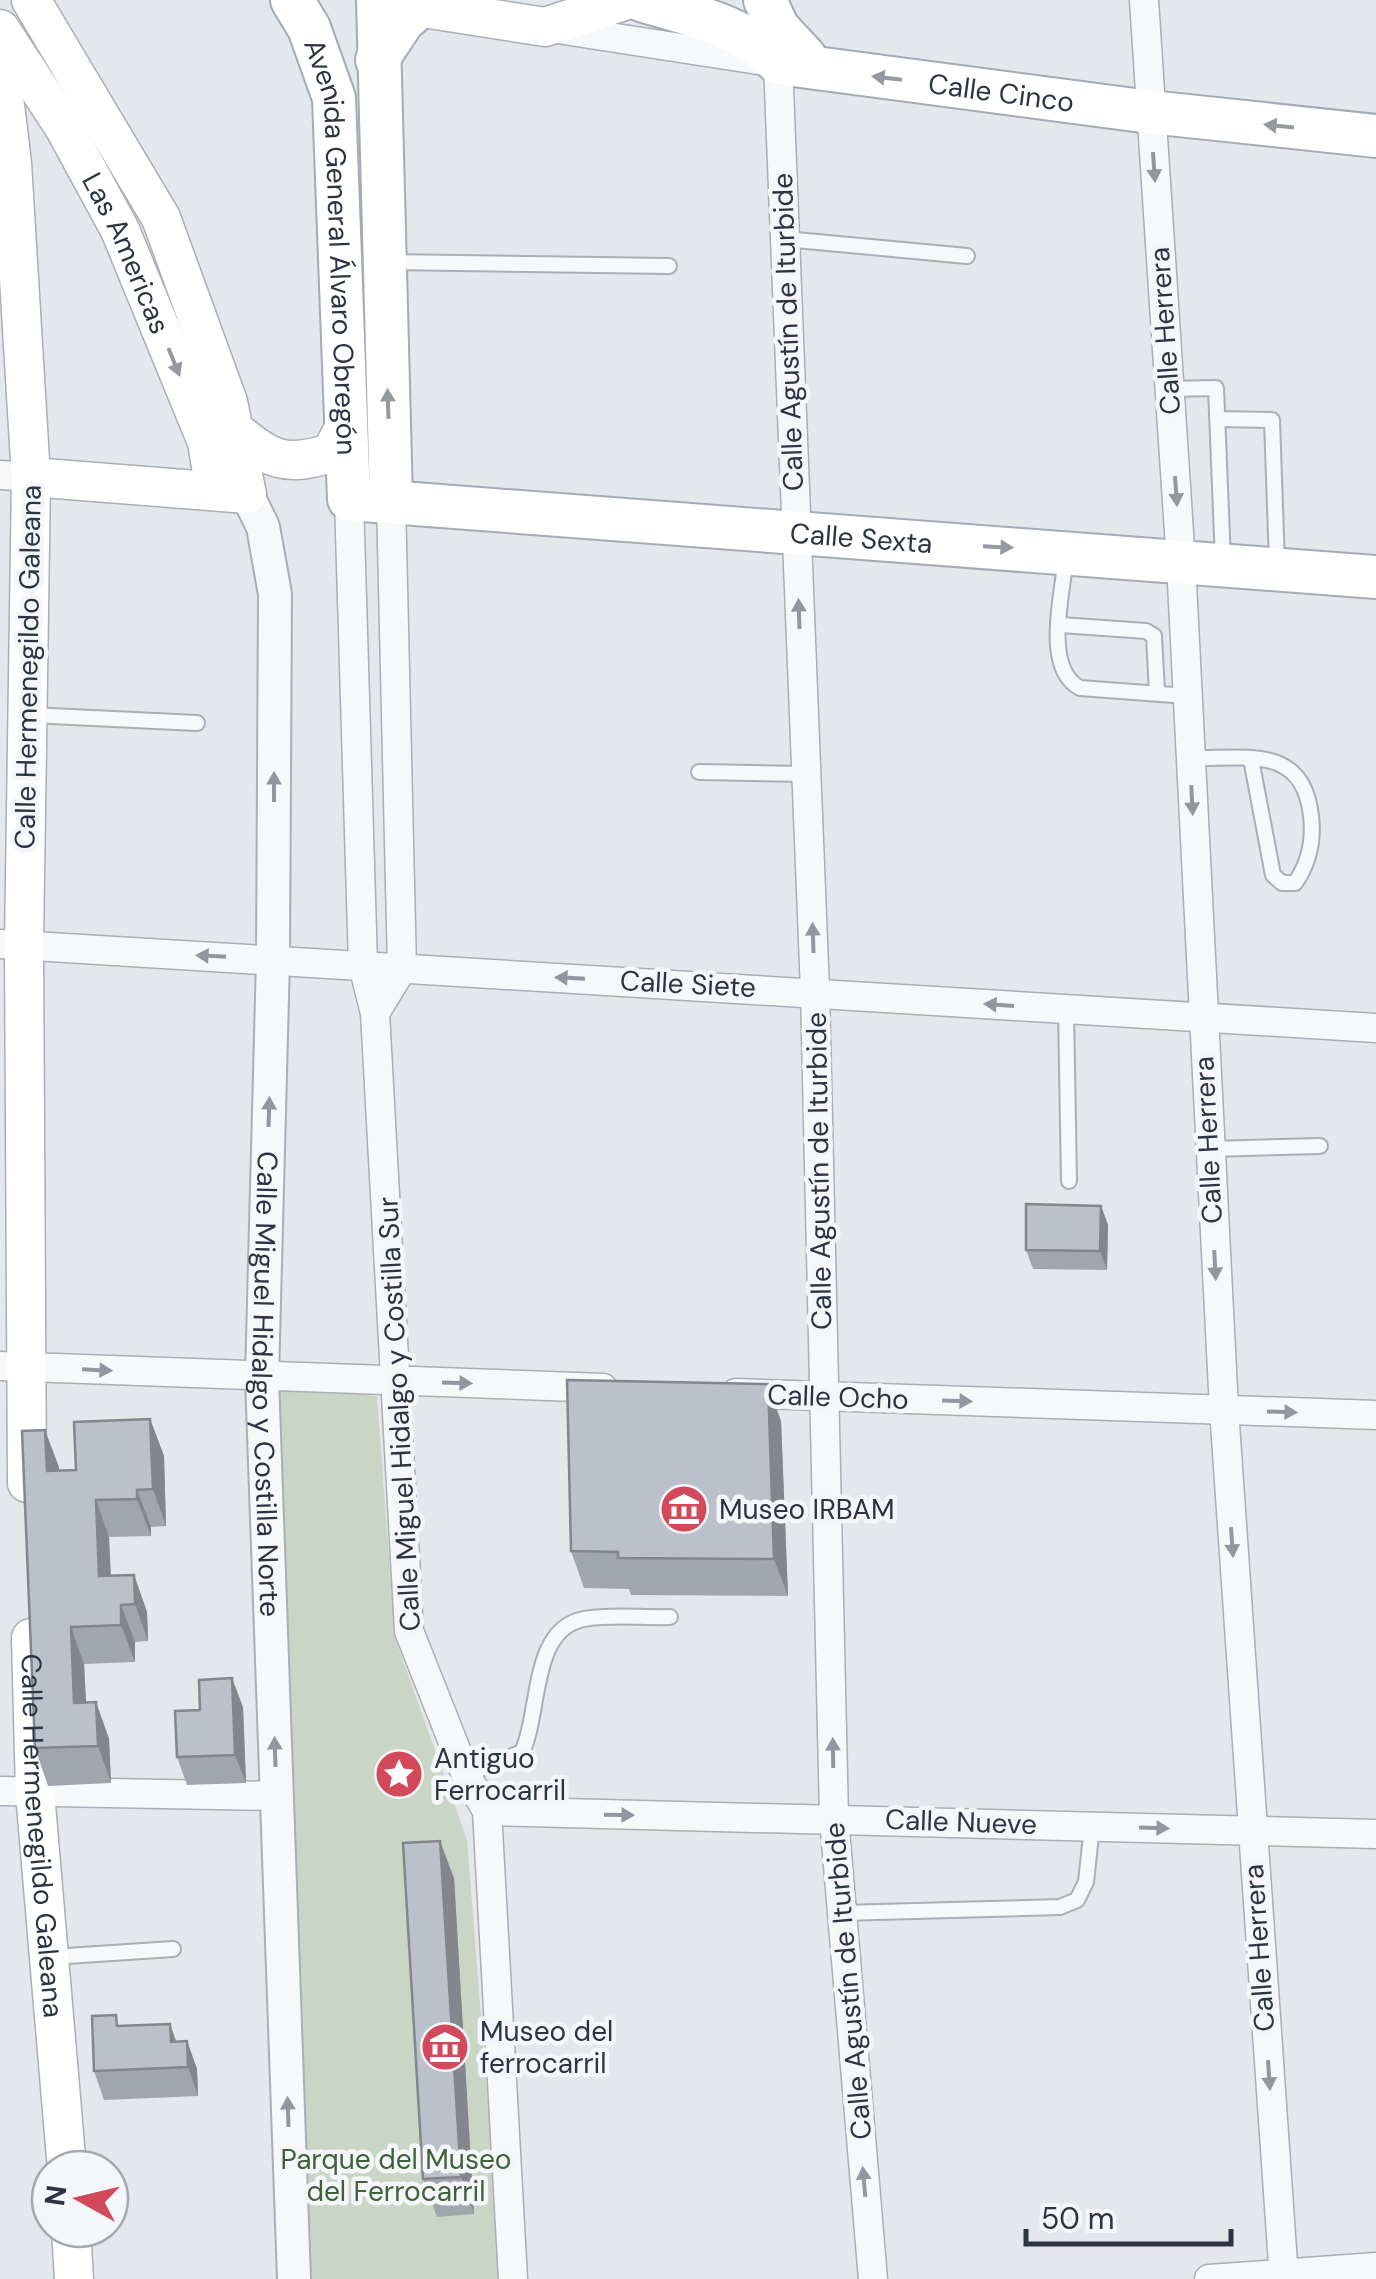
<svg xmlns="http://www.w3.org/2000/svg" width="1376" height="2279" viewBox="0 0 1376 2279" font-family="'DM Sans',sans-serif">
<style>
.green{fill:#c9d6c5}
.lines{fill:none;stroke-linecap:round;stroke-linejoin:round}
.service-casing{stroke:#a9aeb7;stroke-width:18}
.minor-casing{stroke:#a9aeb7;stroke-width:31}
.tertiary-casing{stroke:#a9aeb7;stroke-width:36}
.secondary-casing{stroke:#a9aeb7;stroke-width:41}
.primary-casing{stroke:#a3abb8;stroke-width:46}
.service{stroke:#f7f8fa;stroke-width:14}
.minor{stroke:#f7f8fa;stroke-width:28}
.tertiary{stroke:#f7f8fa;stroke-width:32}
.secondary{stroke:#fff;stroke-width:38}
.primary{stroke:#fff;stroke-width:42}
.wall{fill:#a1a5ae}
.shaded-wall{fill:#83868d}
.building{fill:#bbc0ca;stroke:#83868d;stroke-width:2.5}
.oneway{fill:#959aa2}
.oneway2{fill:#9196a0}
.labels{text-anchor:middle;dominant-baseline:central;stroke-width:9;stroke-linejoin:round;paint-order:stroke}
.street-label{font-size:28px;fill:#2b3445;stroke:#f4f6f9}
.poi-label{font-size:28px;fill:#2b3445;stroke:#f4f6f9;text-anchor:start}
.park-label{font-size:28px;fill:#3f6138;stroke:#f4f6f9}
</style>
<rect width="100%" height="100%" fill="#e4e7ec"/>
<polygon class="green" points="265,1381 377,1396 395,1638 467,1840 502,2279 302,2279"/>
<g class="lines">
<g class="service-casing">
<g id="service">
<polyline points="785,239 967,256"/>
<polyline points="388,262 669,266"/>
<polyline points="1169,389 1216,388 1223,561"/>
<polyline points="1218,419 1272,420 1277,564"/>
<path d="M1066,556c-3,37 -24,112 14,132l107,8"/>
<polyline points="1061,625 1146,631 1154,636 1157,693"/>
<polyline points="30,715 197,723"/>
<path d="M1190,758c56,1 113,-14 121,58 3,25 -2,47 -16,67h-13l-9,-8 -22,-116"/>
<polyline points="699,772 806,774"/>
<polyline points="1066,1010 1069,1181"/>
<polyline points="1210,1149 1320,1146"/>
<path d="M466,1775l56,-23c19,-39 8,-123 62,-133 27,-5 59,-1 86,-2"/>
<polyline points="841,1913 1060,1907 1077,1900 1086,1882 1092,1826"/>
<polyline points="52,1957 173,1949"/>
</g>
</g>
<g class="minor-casing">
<g id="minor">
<polyline points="1144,0 1181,563 1224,1409 1284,2279"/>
<polyline points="551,28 778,63 815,991 834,1818 873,2279"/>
<polyline points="0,475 31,477"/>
<polyline points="349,499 363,965 375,1013 409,1631 466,1775 487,1811 513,2279"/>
<polyline points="0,944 1376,1028"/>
<polyline points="375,1013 402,969 391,501"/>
<polyline points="0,1366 603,1388"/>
<polyline points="736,1393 1376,1415"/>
<polyline points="0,1791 276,1796"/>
<polyline points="487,1811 1376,1834"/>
<polyline points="1209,2279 1376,2267"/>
</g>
</g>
<g class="tertiary-casing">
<g id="tertiary">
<path id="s1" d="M247,494l16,33 12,67 -2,365 -11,419 32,901"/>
</g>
</g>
<g class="secondary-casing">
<g id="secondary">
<polyline points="391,3 545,27 627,0"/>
<path id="s2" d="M0,29l64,98 56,103 87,212 8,49"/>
<polyline points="0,64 12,163 31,477 24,945 27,1483"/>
<path d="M233,429c37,30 50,39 98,24l14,-27"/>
<polyline points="31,477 247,494 228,402 161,218 31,0"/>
<path id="s3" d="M31,1638l4,155 32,376"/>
<polyline points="71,2229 74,2279"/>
</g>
</g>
<g class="primary-casing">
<g id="primary">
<path id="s4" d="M292,0l17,28 25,70 15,401 1027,78"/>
<polyline points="378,0 391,501"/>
<path id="s5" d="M641,0c48,15 103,25 137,63l372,49 226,24"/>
<polyline points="765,0 778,28 805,57"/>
<polyline points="377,60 403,21 418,8"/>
</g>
</g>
<use href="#service" class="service"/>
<use href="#minor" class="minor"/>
<use href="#tertiary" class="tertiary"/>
<use href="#secondary" class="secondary"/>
<use href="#primary" class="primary"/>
</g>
<g class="wall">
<polygon points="1101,1206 1108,1225 1107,1270 1033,1269 1026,1250"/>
<polygon points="150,1419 164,1456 166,1526 151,1527 151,1536 109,1537 111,1575 134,1575 147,1612 148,1641 135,1642 135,1662 84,1664 86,1702 96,1702 109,1739 111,1783 48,1786 35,1748 59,1467 59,1470 76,1470"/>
<polygon points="781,1421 788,1596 631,1595 629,1589 584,1588 571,1551"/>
<polygon points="243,1707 246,1783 187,1785 177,1757 200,1710"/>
<polygon points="454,1878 474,2214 437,2217 423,2179"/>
<polygon points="170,2024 176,2042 187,2041 197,2069 198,2096 104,2100 94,2071 120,2026"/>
</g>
<g class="shaded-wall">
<polygon points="1101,1206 1108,1225 1107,1270 1100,1251"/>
<polygon points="768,1384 781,1421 788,1596 774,1559"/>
<polygon points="150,1419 164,1456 166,1526 153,1489"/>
<polygon points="45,1430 59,1467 61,1508 47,1471"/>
<polygon points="137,1490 151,1527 151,1536 137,1499"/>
<polygon points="96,1500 109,1537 112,1613 99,1576"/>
<polygon points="134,1575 147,1612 148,1641 135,1604"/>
<polygon points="121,1605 135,1642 135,1662 121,1625"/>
<polygon points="71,1627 84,1664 88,1740 74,1703"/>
<polygon points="232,1678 243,1707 246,1783 235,1755"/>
<polygon points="96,1702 109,1739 111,1783 98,1746"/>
<polygon points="440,1841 454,1878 474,2214 461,2177"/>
<polygon points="170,2024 180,2052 181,2071 171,2042"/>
<polygon points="187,2041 197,2069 198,2096 188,2067"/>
</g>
<g class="building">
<polygon points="1026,1204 1101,1206 1100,1251 1026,1250"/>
<polygon points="567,1380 768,1384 774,1559 618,1558 618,1552 571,1551"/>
<polygon points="150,1419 153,1489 137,1490 137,1499 96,1500 99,1576 134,1575 135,1604 121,1605 121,1625 71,1627 74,1703 96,1702 98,1746 35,1748 22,1431 45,1430 47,1471 76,1470 74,1422"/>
<polygon points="232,1678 235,1755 177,1757 175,1711 200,1710 199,1680"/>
<polygon points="440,1841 461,2177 423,2179 403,1843"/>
<polygon points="116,2015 117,2026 170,2024 171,2042 187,2041 188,2067 94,2071 92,2016"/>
</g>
<defs><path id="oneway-solid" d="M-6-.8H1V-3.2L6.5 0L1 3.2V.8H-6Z" transform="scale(2.5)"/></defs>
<g class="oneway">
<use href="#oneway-solid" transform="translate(887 78) rotate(-173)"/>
<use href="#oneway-solid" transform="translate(1279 126) rotate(-174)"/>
<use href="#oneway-solid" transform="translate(174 362) rotate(68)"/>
<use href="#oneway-solid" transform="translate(388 404) rotate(-92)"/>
<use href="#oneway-solid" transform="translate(998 547) rotate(3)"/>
</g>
<g class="oneway2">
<use href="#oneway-solid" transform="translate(1154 167) rotate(86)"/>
<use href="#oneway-solid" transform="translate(1176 491) rotate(86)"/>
<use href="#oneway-solid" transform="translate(799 614) rotate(-92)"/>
<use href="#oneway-solid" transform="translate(274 787) rotate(-90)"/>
<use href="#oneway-solid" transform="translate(1192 800) rotate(87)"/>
<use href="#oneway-solid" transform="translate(813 938) rotate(-92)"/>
<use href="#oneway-solid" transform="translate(211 956) rotate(-177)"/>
<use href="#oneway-solid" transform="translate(570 978) rotate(-177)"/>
<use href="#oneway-solid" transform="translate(999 1005) rotate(-176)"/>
<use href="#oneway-solid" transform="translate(269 1112) rotate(-88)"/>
<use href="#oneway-solid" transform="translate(1215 1265) rotate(87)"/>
<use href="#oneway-solid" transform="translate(97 1370) rotate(3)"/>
<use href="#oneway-solid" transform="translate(457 1383) rotate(2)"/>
<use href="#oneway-solid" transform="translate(957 1401) rotate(2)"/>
<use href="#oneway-solid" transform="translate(1282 1412) rotate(2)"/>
<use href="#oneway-solid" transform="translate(1232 1542) rotate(86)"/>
<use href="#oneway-solid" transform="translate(275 1752) rotate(-92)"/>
<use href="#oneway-solid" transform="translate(833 1753) rotate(-91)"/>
<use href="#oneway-solid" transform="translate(619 1815) rotate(1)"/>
<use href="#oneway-solid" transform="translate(1154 1828) rotate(2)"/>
<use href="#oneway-solid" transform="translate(1269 2075) rotate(86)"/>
<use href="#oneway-solid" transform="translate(288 2112) rotate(-92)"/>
<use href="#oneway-solid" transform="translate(864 2182) rotate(-95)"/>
</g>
<defs>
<g id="museum-disc" transform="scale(2.5)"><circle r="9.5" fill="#d1495b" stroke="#f4f6f9"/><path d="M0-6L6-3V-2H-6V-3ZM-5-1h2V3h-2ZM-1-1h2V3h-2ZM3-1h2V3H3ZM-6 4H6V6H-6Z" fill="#fff"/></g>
<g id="sight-disc" transform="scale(2.5)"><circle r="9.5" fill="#d1495b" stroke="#f4f6f9"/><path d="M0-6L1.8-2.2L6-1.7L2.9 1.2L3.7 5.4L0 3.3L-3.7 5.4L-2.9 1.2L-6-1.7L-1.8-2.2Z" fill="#fff"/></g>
</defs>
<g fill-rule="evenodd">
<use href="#museum-disc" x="684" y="1509"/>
<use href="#sight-disc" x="399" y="1774"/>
<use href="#museum-disc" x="445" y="2047"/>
</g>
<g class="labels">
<g class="street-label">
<text stroke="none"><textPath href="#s5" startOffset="378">Calle Cinco</textPath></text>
<text stroke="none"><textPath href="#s4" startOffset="255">Avenida General Álvaro Obregón</textPath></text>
<text stroke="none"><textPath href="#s2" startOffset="258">Las Americas</textPath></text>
<text transform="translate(1165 331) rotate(-94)">Calle Herrera</text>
<text transform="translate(788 332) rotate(-92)">Calle Agustín de Iturbide</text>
<text stroke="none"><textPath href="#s4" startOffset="1022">Calle Sexta</textPath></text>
<text transform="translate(28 667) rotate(-89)">Calle Hermenegildo Galeana</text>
<text transform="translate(688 984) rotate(3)">Calle Siete</text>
<text transform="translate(1208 1140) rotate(-93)">Calle Herrera</text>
<text transform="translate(819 1171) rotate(-91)">Calle Agustín de Iturbide</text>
<text stroke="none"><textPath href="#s1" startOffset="895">Calle Miguel Hidalgo y Costilla Norte</textPath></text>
<text transform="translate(838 1397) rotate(2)">Calle Ocho</text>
<text transform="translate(399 1414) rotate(-93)">Calle Miguel Hidalgo y Costilla Sur</text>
<text transform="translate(961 1822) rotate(2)">Calle Nueve</text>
<text stroke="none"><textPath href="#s3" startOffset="198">Calle Hermenegildo Galeana</textPath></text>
<text transform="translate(1259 1948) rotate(-94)">Calle Herrera</text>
<text transform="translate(848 1981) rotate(-95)">Calle Agustín de Iturbide</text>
</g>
<g class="poi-label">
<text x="719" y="1509">Museo IRBAM</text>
<text x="434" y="1758">Antiguo<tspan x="434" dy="32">Ferrocarril</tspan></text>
<text x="480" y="2031">Museo del<tspan x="480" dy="32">ferrocarril</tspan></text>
</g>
<g class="park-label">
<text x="396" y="2159">Parque del Museo<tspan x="396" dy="32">del Ferrocarril</tspan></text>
</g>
</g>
<g transform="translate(80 2199) rotate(278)"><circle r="48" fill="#f4f6f9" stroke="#a4a8b1" stroke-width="2.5"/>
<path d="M0-8L18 38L0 25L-18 38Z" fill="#d1495b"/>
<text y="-15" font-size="28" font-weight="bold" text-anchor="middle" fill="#2b3445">N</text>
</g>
<path d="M1026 2229v15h205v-15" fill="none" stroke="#2b3445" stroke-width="5"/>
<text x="1041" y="2229" font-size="30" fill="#2b3445" stroke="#f4f6f9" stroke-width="8" paint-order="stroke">50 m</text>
</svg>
